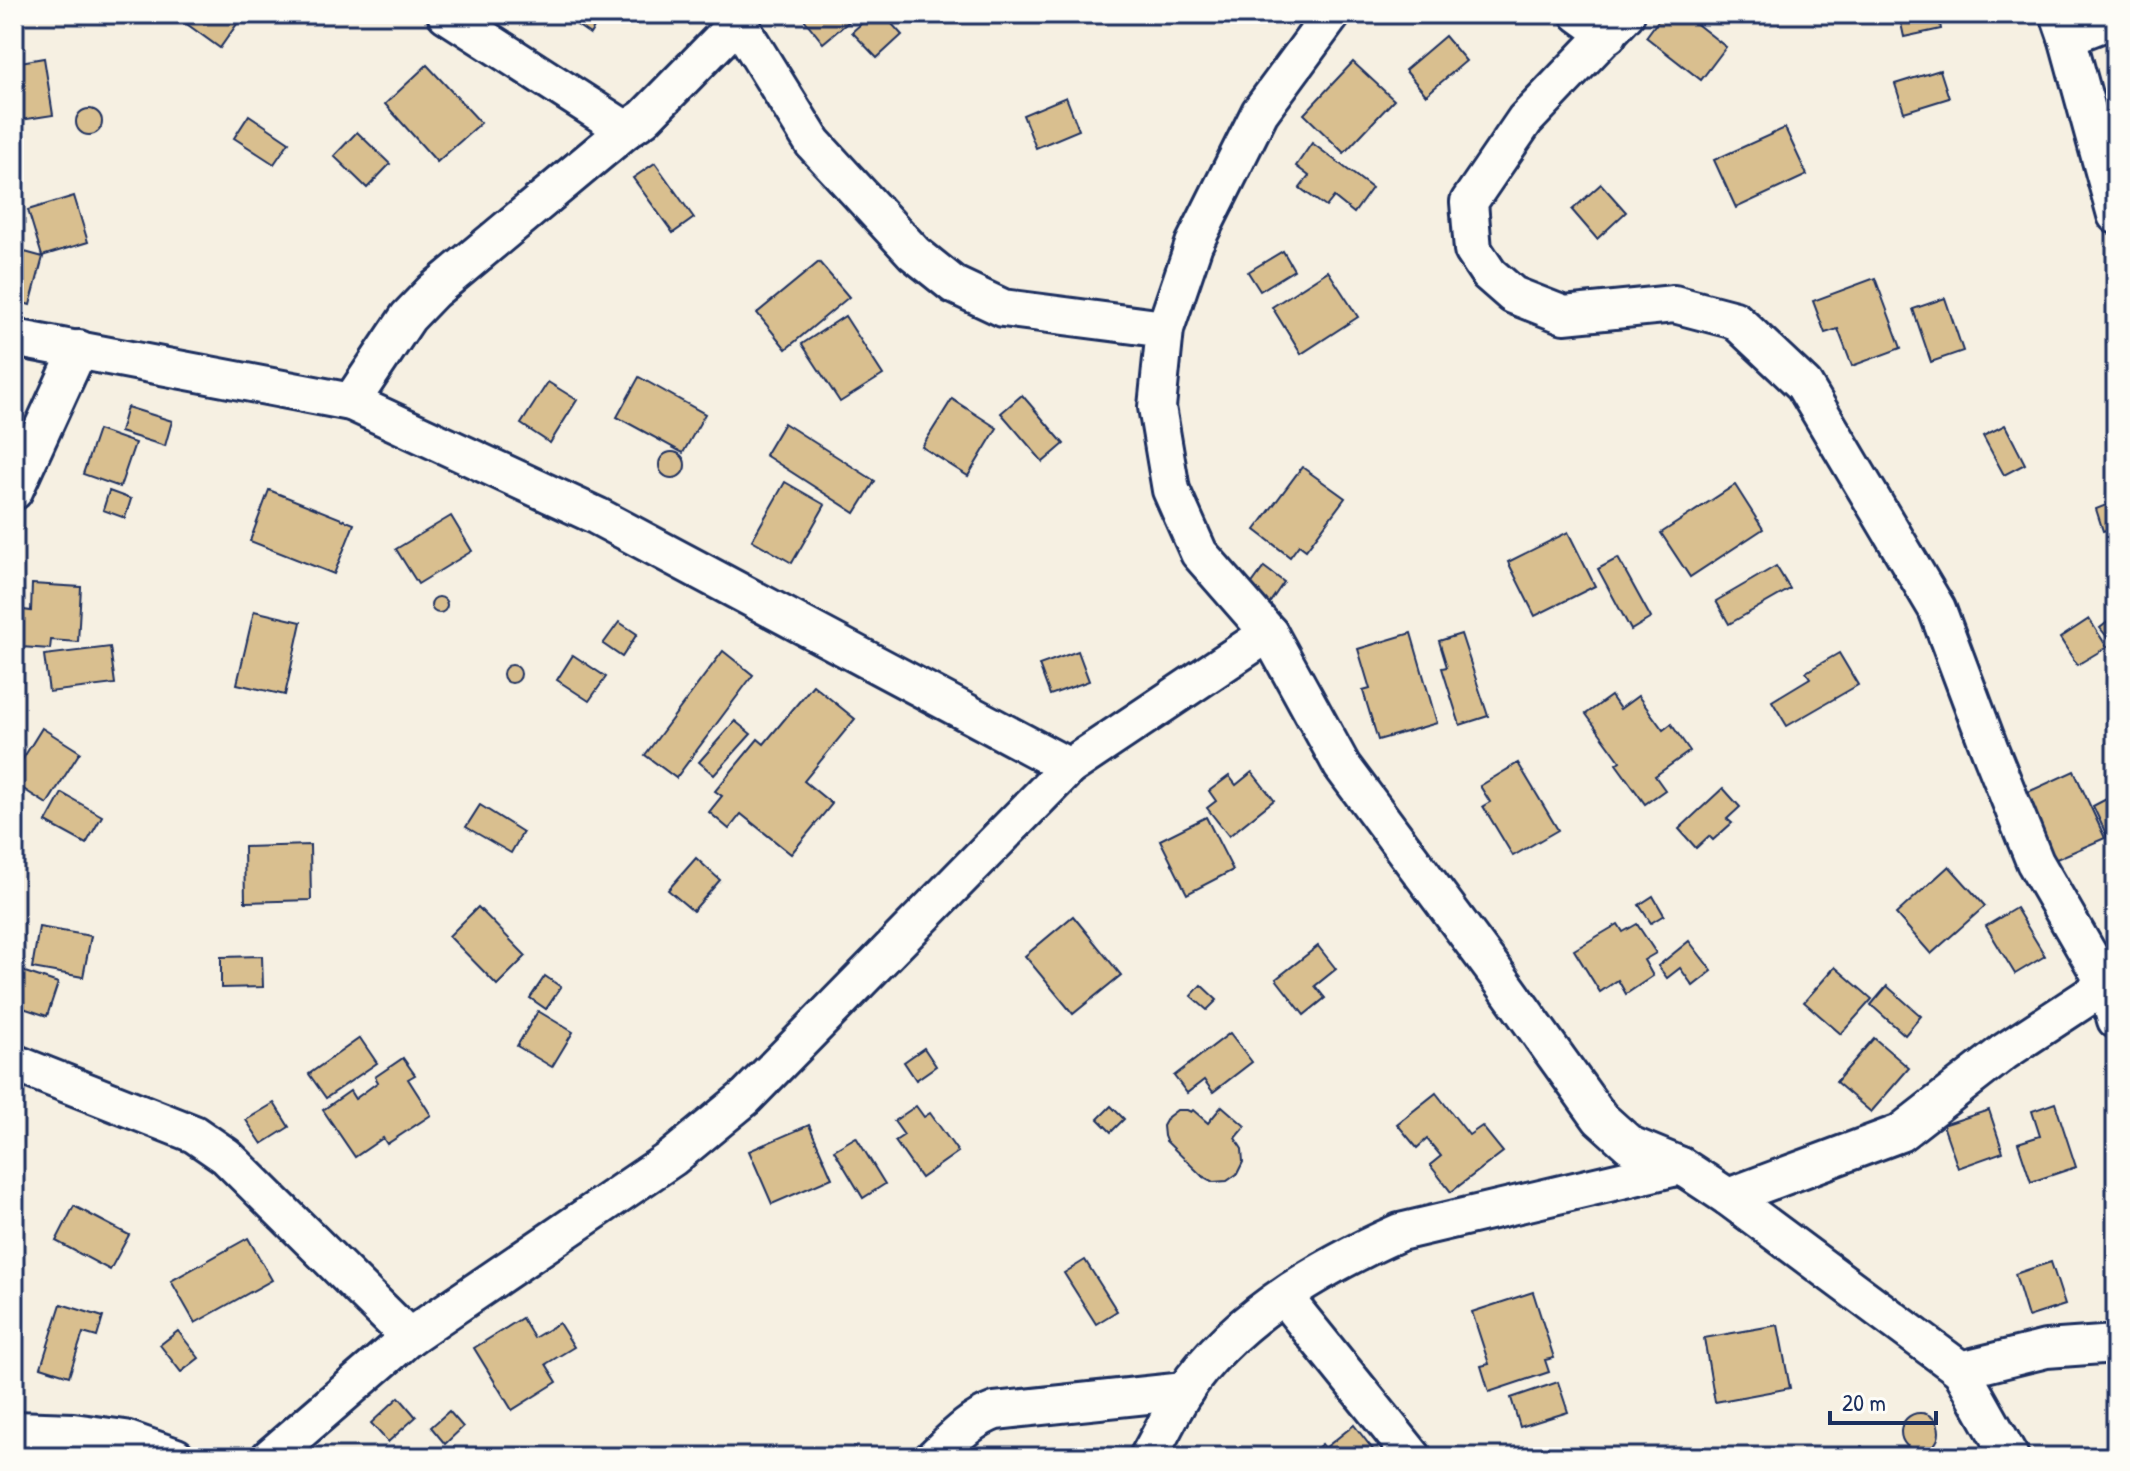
<svg xmlns="http://www.w3.org/2000/svg" width="2130" height="1471" viewBox="0 0 2130 1471" font-family="'Patrick Hand',sans-serif">
<style>
.building{fill:#d9bf8f;stroke:#1b2f5e;stroke-width:2}
.lines{fill:none;stroke-linecap:round;stroke-linejoin:round}
.minor-casing{stroke:#1b2f5e;stroke-width:42}
.minor{stroke:#fdfcf7;stroke-width:36}
</style>
<rect width="100%" height="100%" fill="#f6f0e2"/>
<filter id="ink" filterUnits="userSpaceOnUse"><feTurbulence type="fractalNoise" baseFrequency=".0125" numOctaves="2"/><feDisplacementMap in="SourceGraphic" scale="16" xChannelSelector="R" yChannelSelector="G"/><feConvolveMatrix kernelMatrix="1 2 1 2 8 2 1 2 1" color-interpolation-filters="sRGB"/></filter>
<g filter="url(#ink)">
<g class="building">
<polygon points="173,14 244,14 220,48"/>
<polygon points="580,14 603,14 590,34 574,23"/>
<polygon points="800,14 858,14 823,43"/>
<polygon points="872,14 883,14 902,35 877,58 852,32"/>
<polygon points="1663,14 1684,14 1726,47 1701,80 1646,37"/>
<polygon points="1899,14 1938,14 1941,29 1904,37"/>
<polygon points="1445,36 1466,61 1426,95 1405,70"/>
<polygon points="44,58 53,115 20,120 14,84 14,63"/>
<polygon points="1353,62 1394,100 1344,153 1304,114"/>
<polygon points="427,65 481,123 437,162 385,104"/>
<polygon points="1940,70 1949,98 1904,112 1895,84"/>
<polygon points="1066,97 1079,130 1036,148 1023,115"/>
<circle cx="89" cy="122" r="13"/>
<polygon points="249,115 289,142 274,164 234,138"/>
<polygon points="1785,128 1807,175 1736,208 1714,160"/>
<polygon points="357,132 390,164 367,188 334,156"/>
<polygon points="1312,143 1372,188 1354,213 1334,197 1326,207 1300,188 1309,176 1296,166"/>
<polygon points="655,163 694,218 673,233 633,178"/>
<polygon points="1601,184 1626,212 1597,239 1572,210"/>
<polygon points="74,196 88,242 42,256 28,210"/>
<polygon points="14,249 43,257 30,305 14,300"/>
<polygon points="1283,251 1294,270 1260,291 1248,272"/>
<polygon points="819,262 849,297 786,349 757,313"/>
<polygon points="1328,271 1358,317 1301,354 1272,307"/>
<polygon points="1875,278 1901,348 1852,366 1838,329 1825,333 1813,301"/>
<polygon points="1945,298 1963,351 1931,362 1913,309"/>
<polygon points="845,316 883,375 840,402 802,344"/>
<polygon points="639,377 705,414 683,453 617,417"/>
<polygon points="548,382 577,400 550,443 521,424"/>
<polygon points="1022,395 1064,444 1043,462 1001,413"/>
<polygon points="952,399 997,428 968,476 922,447"/>
<polygon points="127,407 172,421 165,446 120,432"/>
<polygon points="784,423 875,481 855,513 765,455"/>
<polygon points="2005,425 2025,464 2004,475 1983,436"/>
<polygon points="98,430 135,443 120,487 83,474"/>
<circle cx="672" cy="465" r="13"/>
<polygon points="1302,467 1345,498 1306,550 1299,545 1290,557 1255,530"/>
<polygon points="2116,481 2116,527 2103,531 2096,509 2114,502 2108,483"/>
<polygon points="785,482 825,505 792,563 752,540"/>
<polygon points="1735,485 1763,529 1690,577 1661,533"/>
<polygon points="269,490 354,524 334,574 250,541"/>
<polygon points="109,491 131,499 125,518 103,510"/>
<polygon points="451,516 472,551 418,584 396,549"/>
<polygon points="1568,532 1595,586 1535,616 1508,562"/>
<polygon points="1618,558 1651,618 1631,630 1598,569"/>
<polygon points="1776,566 1790,589 1729,624 1716,601"/>
<polygon points="1264,567 1284,582 1266,608 1245,593"/>
<polygon points="32,584 81,587 78,642 51,640 50,649 21,647 23,610 31,611"/>
<circle cx="439" cy="605" r="8"/>
<polygon points="254,611 301,622 285,695 237,684"/>
<polygon points="2115,616 2116,617 2116,648 2100,628"/>
<polygon points="2089,619 2107,647 2077,665 2060,638"/>
<polygon points="619,622 637,634 622,657 603,644"/>
<polygon points="1411,633 1437,723 1378,740 1363,691 1370,689 1358,649"/>
<polygon points="1461,634 1488,716 1460,725 1442,668 1447,667 1439,641"/>
<polygon points="110,647 115,684 49,692 44,655"/>
<polygon points="723,651 753,675 676,778 645,755"/>
<polygon points="1078,651 1089,681 1050,695 1039,665"/>
<polygon points="1839,653 1858,685 1787,726 1772,701 1810,678 1806,672"/>
<polygon points="573,655 606,677 589,701 557,680"/>
<circle cx="512" cy="674" r="9"/>
<polygon points="813,685 855,719 804,781 832,804 791,854 741,814 729,829 709,812 722,796 715,791 758,739 764,744"/>
<polygon points="1611,696 1620,709 1638,696 1663,730 1671,724 1690,751 1655,776 1665,790 1645,804 1616,764 1620,761 1586,714"/>
<polygon points="735,721 751,734 714,775 699,762"/>
<polygon points="42,728 80,752 47,804 14,783 14,773"/>
<polygon points="1518,763 1558,830 1513,856 1483,806 1490,802 1480,786"/>
<polygon points="2074,771 2105,838 2045,864 2015,798"/>
<polygon points="1252,772 1274,800 1229,836 1207,808 1216,801 1209,791 1229,776 1236,785"/>
<polygon points="1723,788 1740,807 1727,819 1732,823 1713,840 1709,836 1696,848 1679,829"/>
<polygon points="62,793 102,816 86,844 46,822"/>
<polygon points="2116,794 2116,850 2114,851 2093,806"/>
<polygon points="480,805 523,832 511,853 466,827"/>
<polygon points="1206,817 1233,870 1187,894 1160,840"/>
<polygon points="310,845 311,900 245,902 244,847"/>
<polygon points="696,858 720,880 693,911 668,890"/>
<polygon points="1949,866 1985,906 1931,954 1896,914"/>
<polygon points="1653,896 1664,915 1651,923 1639,905"/>
<polygon points="478,907 526,956 497,985 449,936"/>
<polygon points="2016,908 2045,956 2015,974 1986,926"/>
<polygon points="1073,916 1121,975 1073,1014 1025,956"/>
<polygon points="1618,924 1623,932 1637,924 1656,953 1644,960 1653,976 1626,994 1618,980 1600,992 1574,950"/>
<polygon points="39,927 91,936 83,977 32,968"/>
<polygon points="1689,941 1712,971 1693,986 1680,968 1667,978 1658,966"/>
<polygon points="1318,946 1336,969 1315,986 1325,998 1304,1015 1276,979"/>
<polygon points="262,956 263,987 221,988 221,957"/>
<polygon points="1835,967 1872,999 1841,1034 1804,1002"/>
<polygon points="22,971 58,983 47,1016 14,1005 14,997"/>
<polygon points="545,976 561,987 546,1009 530,998"/>
<polygon points="1201,985 1217,1000 1207,1010 1191,996"/>
<polygon points="1887,986 1921,1016 1905,1035 1871,1005"/>
<polygon points="538,1011 573,1032 552,1067 517,1046"/>
<polygon points="1230,1033 1252,1062 1213,1092 1204,1080 1187,1093 1174,1076"/>
<polygon points="360,1038 377,1063 326,1098 309,1074"/>
<polygon points="1874,1038 1909,1068 1871,1112 1836,1082"/>
<polygon points="924,1048 936,1066 916,1080 904,1062"/>
<polygon points="403,1058 415,1075 408,1079 431,1115 387,1144 383,1138 355,1157 323,1110 350,1091 355,1099 378,1082 375,1077"/>
<polygon points="1436,1093 1469,1135 1482,1126 1503,1152 1451,1192 1430,1165 1441,1156 1427,1139 1417,1148 1397,1124"/>
<polygon points="274,1103 289,1127 262,1144 246,1120"/>
<polygon points="2055,1103 2076,1167 2031,1182 2018,1143 2040,1136 2032,1111"/>
<polygon points="916,1106 924,1117 930,1113 958,1152 921,1178 895,1141 904,1135 894,1121"/>
<polygon points="1111,1106 1124,1119 1111,1132 1098,1119"/>
<polygon points="1222,1106 1245,1126 1235,1138 1242,1149 1243,1162 1237,1174 1227,1181 1213,1182 1202,1176 1166,1141 1164,1136 1163,1126 1168,1117 1177,1110 1187,1110 1191,1112 1193,1110 1208,1123"/>
<polygon points="1989,1110 2003,1152 1958,1168 1943,1125"/>
<polygon points="809,1125 832,1178 772,1204 749,1151"/>
<polygon points="856,1137 885,1184 863,1198 834,1150"/>
<polygon points="74,1206 129,1235 110,1270 56,1241"/>
<polygon points="248,1238 272,1280 195,1323 171,1281"/>
<polygon points="1085,1260 1117,1311 1096,1324 1064,1273"/>
<polygon points="2051,1262 2065,1305 2028,1317 2015,1274"/>
<polygon points="1533,1292 1554,1358 1545,1360 1549,1372 1489,1392 1481,1366 1489,1364 1472,1312"/>
<polygon points="61,1304 103,1317 97,1337 83,1333 69,1376 41,1367"/>
<polygon points="522,1318 534,1338 559,1323 574,1347 546,1364 557,1382 512,1410 474,1348"/>
<polygon points="1778,1325 1790,1388 1715,1402 1704,1338"/>
<polygon points="178,1331 199,1358 181,1372 160,1345"/>
<polygon points="1558,1382 1568,1412 1520,1427 1511,1398"/>
<polygon points="399,1397 416,1417 388,1442 371,1423"/>
<polygon points="449,1411 463,1427 445,1444 431,1427"/>
<circle cx="1920" cy="1432" r="19"/>
<polygon points="1354,1425 1374,1451 1368,1457 1306,1457 1322,1444 1325,1448"/>
</g>
<g class="lines">
<g class="minor-casing">
<g id="minor">
<polyline points="446,14 626,130"/>
<polyline points="735,14 738,22 813,143 914,253 954,285 1003,308 1165,329"/>
<polyline points="1332,14 1260,112 1194,244 1165,329 1157,407 1171,490 1199,553 1269,633 1342,766 1504,984 1600,1118 1630,1145 1681,1166 1728,1197 1961,1370 2010,1457"/>
<polyline points="1579,14 1608,35"/>
<polyline points="1626,14 1525,120 1469,202 1473,250 1489,274 1513,295 1564,315 1674,304 1735,320 1804,385 1937,609 1990,750 2035,862 2106,985 2116,1020"/>
<polyline points="2059,14 2067,37 2116,215"/>
<polyline points="2067,37 2116,18"/>
<polyline points="14,338 351,402 597,516 1069,767"/>
<polyline points="351,402 408,317 433,291 626,130 644,118 738,22"/>
<polyline points="14,491 79,349"/>
<polyline points="14,1063 194,1134 226,1156 409,1337"/>
<polyline points="1728,1197 1900,1133 2004,1052 2106,985"/>
<polyline points="1284,1297 1413,1457"/>
<polyline points="1961,1370 2046,1349 2116,1344"/>
<polyline points="14,1430 73,1432 125,1439 176,1457"/>
<polyline points="270,1457 409,1337 672,1158 746,1097 1069,767 1269,633"/>
<path d="M934,1457c19,-18 36,-37 61,-46l190,-20"/>
<path d="M1148,1457c12,-21 23,-44 36,-65 49,-74 137,-125 216,-160l281,-66"/>
</g>
</g>
<use href="#minor" class="minor"/>
</g>
</g>
<rect width="2130" height="1471" fill="none" stroke="#fdfcf7" stroke-width="48"/>
<rect x="24" y="24" width="2082" height="1423" fill="none" stroke="#1b2f5e" stroke-width="3" filter="url(#ink)"/>
<path d="M1830 1411v12h106v-12" fill="none" stroke="#1b2f5e" stroke-width="4"/>
<text x="1842" y="1411" font-size="24" fill="#1b2f5e" stroke="#fdfcf7" stroke-width="6" paint-order="stroke">20 m</text>
</svg>
